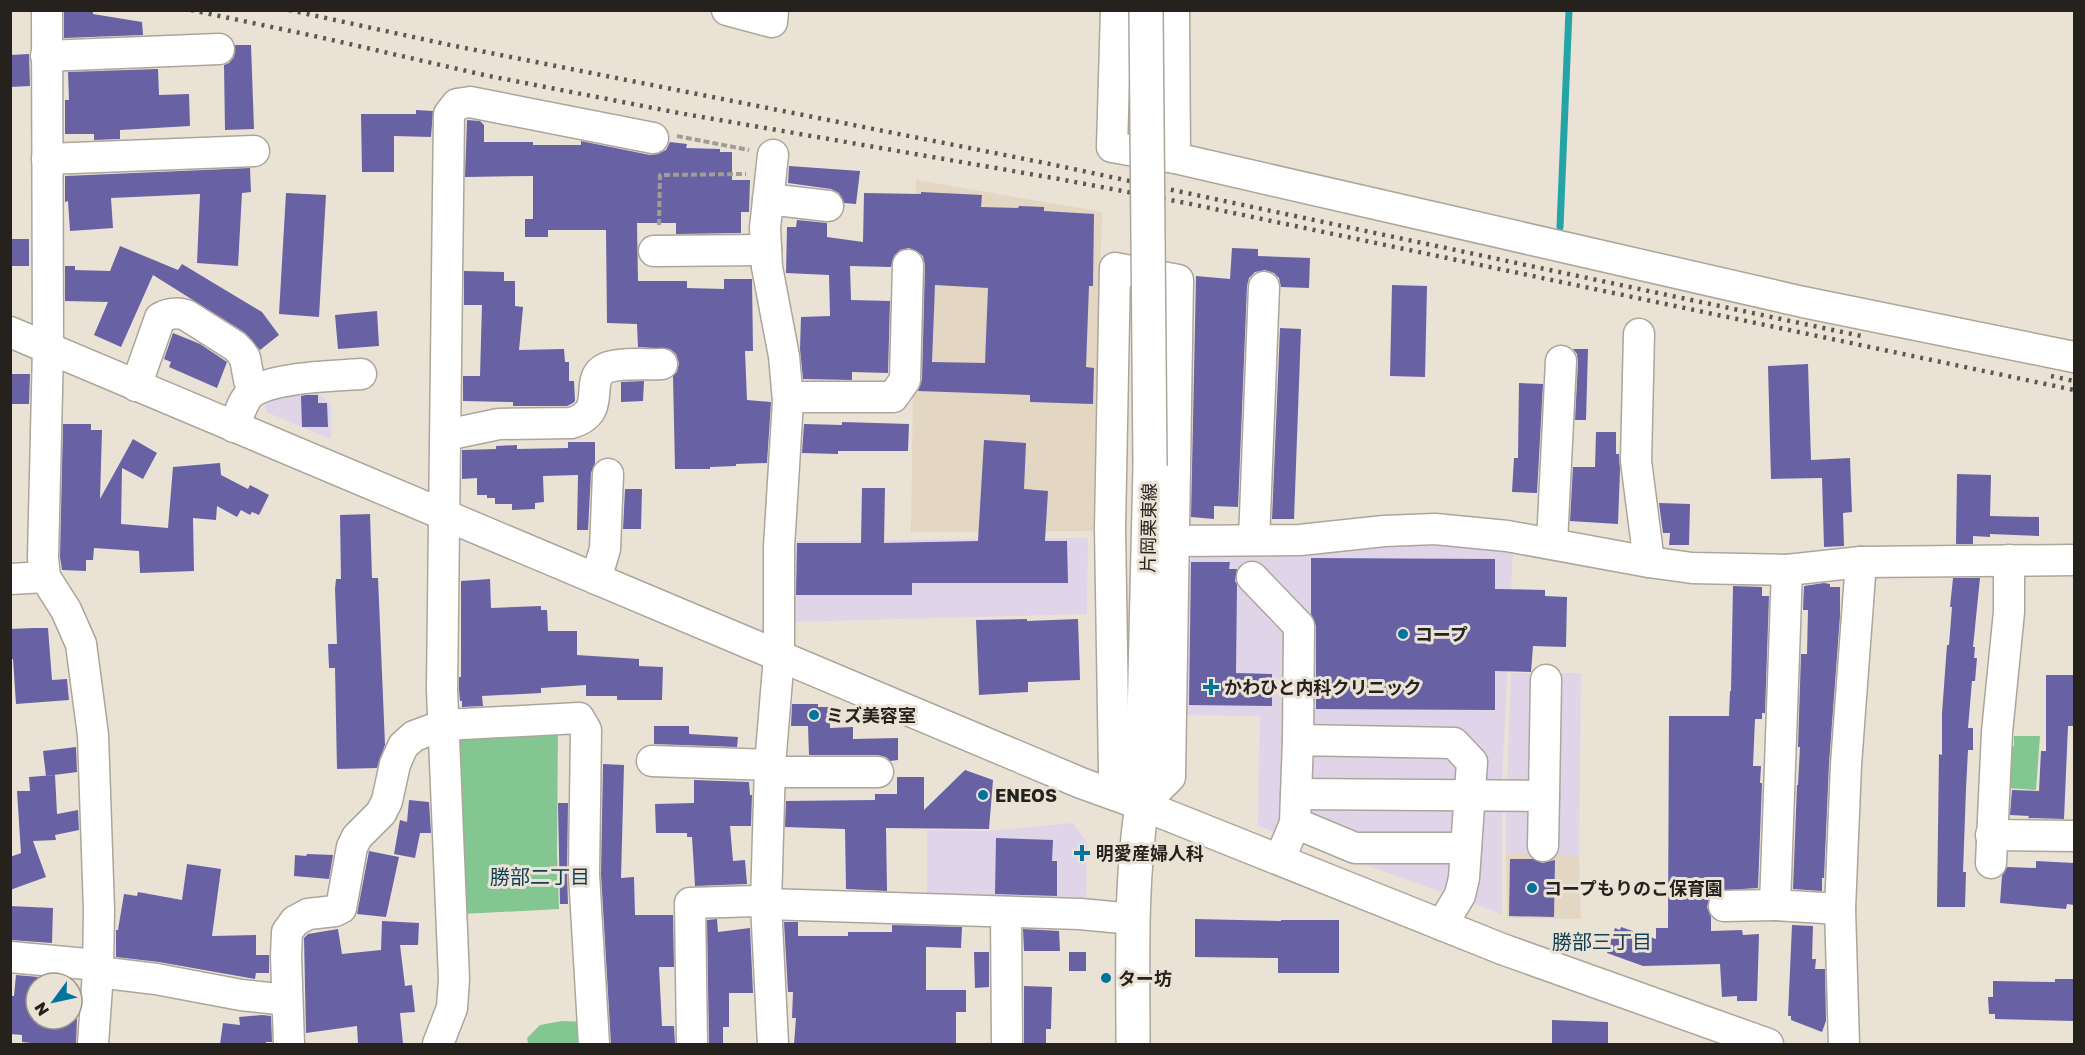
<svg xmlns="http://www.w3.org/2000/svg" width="2085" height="1055" viewBox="0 0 2085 1055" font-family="'Golos Text','Noto Sans JP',sans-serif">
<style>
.commercial{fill:#e0d4e9}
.built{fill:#e3d6c3}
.green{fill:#84c691}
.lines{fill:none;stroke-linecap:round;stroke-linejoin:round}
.stream{stroke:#25a4a8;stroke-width:7}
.building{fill:#6861a4;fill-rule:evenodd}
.minor-casing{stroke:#aea59a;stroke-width:33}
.major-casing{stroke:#aea59a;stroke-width:36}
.path{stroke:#a39c93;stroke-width:4;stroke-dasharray:6 3;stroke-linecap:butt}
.minor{stroke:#fff;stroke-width:30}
.major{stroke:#fff;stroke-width:33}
.rail{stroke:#5c5851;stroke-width:4.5;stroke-dasharray:3 6;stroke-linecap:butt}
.major-bridge-casing{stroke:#aea59a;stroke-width:36;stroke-linecap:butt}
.major-bridge{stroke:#fff;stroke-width:33}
.poi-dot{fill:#00749d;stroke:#ebe2d6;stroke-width:2}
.labels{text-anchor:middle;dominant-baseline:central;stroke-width:6;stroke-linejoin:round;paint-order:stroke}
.street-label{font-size:18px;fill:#25221e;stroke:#ebe2d6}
.poi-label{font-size:18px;font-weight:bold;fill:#25221e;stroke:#ebe2d6;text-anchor:start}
.neighbourhood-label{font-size:20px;fill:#0f3d51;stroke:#ebe2d6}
</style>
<rect width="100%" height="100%" fill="#ebe2d6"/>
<g class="commercial">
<polygon points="309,386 331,404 331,439 266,412 265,393"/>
<polygon points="1088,538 1087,614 792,622 792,541"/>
<polygon points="1416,543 1513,550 1502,782 1507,783 1511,673 1581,673 1579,855 1506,854 1506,806 1502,805 1502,914 1258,826 1260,716 1183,715 1184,566 1199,552"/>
<polygon points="1073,823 1087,842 1086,909 927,903 927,830 990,831"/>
</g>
<g class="built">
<polygon points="916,180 1102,212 1093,531 911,532"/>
<polygon points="1506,854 1579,855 1581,919 1507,918"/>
</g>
<g class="green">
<polygon points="558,729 557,852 559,909 462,914 457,743 465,735"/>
<polygon points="2014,736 2040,736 2036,790 2006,788 2007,747 2014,746"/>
<polygon points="562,1021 590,1022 589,1044 528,1044 527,1038 540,1025"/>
</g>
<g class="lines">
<polyline class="stream" points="1560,227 1569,10"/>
</g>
<g class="building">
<polygon points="93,11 93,14 142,22 143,35 64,38 64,12"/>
<polygon points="235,45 251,45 254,129 225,130 224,65 229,63 234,57"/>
<polygon points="29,54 30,86 10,87 10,55"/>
<polygon points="158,69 159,95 189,94 190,126 120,130 120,139 94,140 94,134 65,134 65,100 69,100 68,72"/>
<polygon points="416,110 433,111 431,137 394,136 394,172 362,172 361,114 416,114"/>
<polygon points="467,120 480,121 484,125 484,142 533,142 533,145 581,145 581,141 650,155 658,154 666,150 670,142 687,144 686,148 720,149 720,152 732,152 732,180 750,180 749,212 741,212 741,233 676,234 676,223 637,223 638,281 687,281 687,288 724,289 724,279 752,279 753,351 745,351 747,400 771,402 767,463 736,464 736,466 710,467 710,469 675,469 673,376 677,372 679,363 676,354 670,349 638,347 637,324 607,323 606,230 548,230 548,237 525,237 525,219 533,219 533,176 465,177"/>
<polygon points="789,166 860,171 856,204 844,203 839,193 831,189 788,183"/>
<polygon points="250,168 251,192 242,193 238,266 197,263 200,194 111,198 113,228 70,231 68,201 65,202 65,176"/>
<path d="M921,192l61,3 -1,12 37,1 1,-2 25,1v4l50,3 -1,72h-4l-3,81 8,1 -1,36 -63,-2v-7l-112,-4 4,-11 3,-115 -2,-9 -6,-5 -8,-3 -9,2 -6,6 -3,11 -41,-1 1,34 39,1 -2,72 -36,-1v8l-49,-1 -3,-30 1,-32 29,-1 -1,-41 -43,-2 1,-46h9l1,-7 30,3v14l36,5 1,-49 57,1zM935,285l53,3 -3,75 -53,-1z"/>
<polygon points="286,193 326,195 319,317 279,314"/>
<rect x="10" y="239" width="19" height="27"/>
<polygon points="120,246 178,270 182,264 262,312 279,335 260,350 244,332 153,275 121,347 94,335 108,302 65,301 65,266 75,266 75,270 110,271"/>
<polygon points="1232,248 1258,249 1258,256 1310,258 1309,288 1281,287 1279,278 1274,273 1265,270 1255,272 1249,278 1247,286 1238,507 1214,506 1214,519 1191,517 1196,276 1230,279"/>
<polygon points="464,271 504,272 504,281 515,281 515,306 523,307 519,350 564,349 565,362 569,362 569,381 574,381 575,401 573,403 567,406 513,406 513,402 463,401 463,376 480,376 482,305 464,305"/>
<polygon points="1392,285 1427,286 1425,377 1390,376"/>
<polygon points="377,311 379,346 338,349 335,315"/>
<polygon points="1280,328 1301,329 1294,519 1272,519"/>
<polygon points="173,333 200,344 227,362 217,388 169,367 171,362 164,359"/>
<polygon points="1573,349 1588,349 1586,420 1575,420 1578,362 1577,354"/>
<polygon points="1808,364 1811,460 1850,458 1852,512 1843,513 1844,546 1824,547 1822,478 1771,479 1768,366"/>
<polygon points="10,374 30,374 29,404 10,404"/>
<polygon points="644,381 643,401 621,402 621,382"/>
<polygon points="1519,383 1543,384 1537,493 1512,492 1514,458 1518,458"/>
<polygon points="306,395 318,395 318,403 327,403 328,427 302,427 301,396"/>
<polygon points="842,422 909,424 908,451 838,451 838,454 802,453 804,424 842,425"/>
<polygon points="63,424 91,424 91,430 102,430 100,499 133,439 157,453 143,479 122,468 121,524 168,528 173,467 220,463 221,475 248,489 250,485 269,495 259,515 252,512 250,515 241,510 237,517 217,506 216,520 193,518 194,571 140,573 139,551 94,548 93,560 86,560 86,571 62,570 60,557"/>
<polygon points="1596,432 1616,432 1616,454 1619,454 1620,470 1618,524 1570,521 1573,467 1595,467"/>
<polygon points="984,440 1026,443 1024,489 1048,491 1045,541 1067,541 1068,583 912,583 912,595 796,595 797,543 861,543 862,488 885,488 884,543 978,541"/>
<polygon points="568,442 595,442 595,463 591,473 588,530 577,530 578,475 543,476 544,502 535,503 535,509 512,510 512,504 495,504 495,498 487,498 487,495 477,495 477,478 462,479 462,450 496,449 496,446 517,445 517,449 568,448"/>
<polygon points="1957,474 1991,475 1990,516 2039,517 2039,536 1990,534 1990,537 1973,536 1973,544 1956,544"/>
<polygon points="625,489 642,489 641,529 623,529"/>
<polygon points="1659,503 1690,504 1689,545 1669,545 1670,533 1663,533"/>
<polygon points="370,514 372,578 378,578 385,745 377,768 337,769 335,668 329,668 328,644 337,644 335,589 336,579 341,579 340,515"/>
<polygon points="1311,558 1495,559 1495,589 1545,590 1545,596 1567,597 1566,647 1533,646 1531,672 1495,671 1495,710 1316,709 1316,626 1311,614"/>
<polygon points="1191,562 1230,562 1229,569 1237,569 1235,581 1237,584 1236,673 1272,674 1272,706 1189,705"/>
<polygon points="1953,578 1980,578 1973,647 1975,647 1974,658 1977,658 1975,681 1972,681 1968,728 1973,728 1973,750 1968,750 1966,789 1963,872 1966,872 1965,907 1937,907 1939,754 1942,755 1942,713 1947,645 1949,645 1952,607 1950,607"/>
<polygon points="490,579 491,608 541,606 541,610 547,610 548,631 577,631 577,655 639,659 639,666 663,667 662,700 617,700 617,696 586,696 586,685 541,688 541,693 482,696 483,706 462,707 462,701 460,701 459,690 459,677 461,677 461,581"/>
<polygon points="1824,583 1830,584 1830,587 1840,587 1840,616 1829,764 1824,878 1822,878 1822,891 1793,889 1797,785 1798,785 1800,747 1798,747 1801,654 1807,654 1808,610 1803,610 1804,586"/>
<polygon points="1733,586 1762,587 1762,596 1769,596 1765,713 1762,713 1762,719 1755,719 1753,766 1761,766 1760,783 1762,783 1758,888 1711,891 1707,907 1711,917 1711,931 1742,930 1743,935 1759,934 1757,1001 1737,1001 1737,996 1722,997 1720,964 1643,966 1607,953 1615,928 1620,930 1621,927 1656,939 1656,928 1668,928 1669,716 1729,716 1730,691 1731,691"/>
<polygon points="1027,619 1027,621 1078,619 1080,680 1028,682 1028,692 979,695 976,620"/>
<polygon points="33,628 48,628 52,680 67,679 69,700 16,704 13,659 10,659 10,629"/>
<polygon points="2046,675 2074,675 2074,726 2068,726 2064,819 2028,818 2029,816 2010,815 2012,790 2039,791 2041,751 2046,751"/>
<polygon points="792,704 818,704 818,707 830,707 830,728 853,727 853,739 898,738 898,760 890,761 886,757 878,755 809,755 808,726 791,726"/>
<polygon points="654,726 689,726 689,734 738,737 737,747 654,744"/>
<polygon points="76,747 77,772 46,776 43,751"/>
<polygon points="603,764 624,765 621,878 634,877 635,915 673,915 674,967 659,967 662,1026 674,1026 675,1044 611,1044 601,874"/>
<polygon points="965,770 993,780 989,829 886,828 887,891 846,889 845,829 785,827 786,801 875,800 875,794 897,794 897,777 924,777 924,810"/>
<polygon points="55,775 57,814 78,810 79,830 55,835 56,840 33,841 46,877 10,890 10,857 21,853 17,791 30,791 29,777"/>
<polygon points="694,780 749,782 750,795 752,795 751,826 730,826 733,861 745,860 747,884 695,886 692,837 687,837 687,833 656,833 655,804 694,803"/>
<polygon points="409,800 429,802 431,833 420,833 415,858 394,854 400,820 407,822"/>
<polygon points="558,803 568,803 567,874 568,904 560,904"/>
<polygon points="996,838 1053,840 1052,861 1057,861 1057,896 995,894"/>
<polygon points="369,851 399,857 386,917 357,914"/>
<polygon points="307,854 333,855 329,879 294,876 295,855 306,856"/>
<polygon points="1510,859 1533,859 1542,863 1555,860 1554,917 1509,916"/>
<polygon points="2036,861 2074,863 2074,905 2067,904 2066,909 2000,903 2002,876 2007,867 2036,868"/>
<polygon points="187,864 221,869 212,936 256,935 256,955 269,955 269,973 256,973 255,979 159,962 116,957 116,930 118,930 124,894 137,896 138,892 182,900"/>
<polygon points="10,906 53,908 52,943 10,940"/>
<polygon points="717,919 718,932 750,928 753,993 729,993 729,1027 723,1027 723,1044 709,1044 707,920"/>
<polygon points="1195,919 1281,921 1281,920 1339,920 1339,973 1278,973 1278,958 1195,957"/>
<polygon points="382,921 419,923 418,945 400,945 405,986 412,985 415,1012 400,1013 403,1044 358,1044 357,1026 306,1033 304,938 308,934 338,929 342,954 381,950"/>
<polygon points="784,922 798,922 798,936 848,936 848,932 892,932 892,925 962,927 961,948 926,947 926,990 966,990 966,1012 956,1012 956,1044 794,1044 796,1018 792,1018 793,992 788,992"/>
<polygon points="1792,925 1813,926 1812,959 1816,959 1815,969 1825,969 1826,1021 1822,1032 1791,1020 1791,1016 1788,1016"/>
<polygon points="1023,929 1059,931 1060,951 1024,951"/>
<polygon points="974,952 989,952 989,987 975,988"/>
<rect x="1069" y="952" width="17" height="19"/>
<polygon points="16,975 50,978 50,983 36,983 36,1019 77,1019 76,1044 41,1044 22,1042 22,1035 10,1034 10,996 14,996"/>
<polygon points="2055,979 2074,979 2074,1021 1995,1019 1995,1014 1989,1014 1988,997 1993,997 1993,981 2055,982"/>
<polygon points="1024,986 1052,987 1051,1029 1046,1029 1046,1044 1024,1044"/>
<polygon points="262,1015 271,1016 272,1042 266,1042 266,1044 220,1044 223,1023 240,1025 239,1017"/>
<polygon points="1552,1020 1608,1022 1608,1044 1552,1044"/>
</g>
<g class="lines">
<g class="minor-casing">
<g id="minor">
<polyline points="47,10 48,349 43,558 45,577 66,610 81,644 93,735 99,910 98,972 93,1044"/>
<polyline points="727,10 772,22 773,10"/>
<polyline points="1116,10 1112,147 1175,158 1803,302 2074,357"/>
<polyline points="1174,10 1175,158"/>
<polyline points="46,56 219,49"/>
<polyline points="773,155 765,228 767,267 784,356 788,401 779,547 779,656 770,765 766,904 773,1044"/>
<polyline points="47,159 254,151"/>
<polyline points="768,199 828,206"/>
<polyline points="654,251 766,250"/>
<polygon points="1115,268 1178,280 1170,777 1142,805 1114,772 1110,528"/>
<polyline points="10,332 1081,783 1142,805 1502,949 1768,1044"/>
<polyline points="1639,334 1636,461 1649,562"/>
<path d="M136,386l24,-68c9,-5 16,-6 26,-3l49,31 5,5 5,7 4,22"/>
<polyline points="788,397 893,397 905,380 908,265"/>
<path d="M234,427c5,-11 9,-30 20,-36 24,-14 79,-15 107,-17"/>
<path d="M446,435l53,-11 72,-1c39,-11 11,-44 35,-55 13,-6 41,-3 56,-4"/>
<polyline points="1254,540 1264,287"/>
<polyline points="1174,541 1300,540 1384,531 1435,529 1507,536 1649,562 1692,568 1787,570 1861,562 1846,765 1840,909 1844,1044"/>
<polyline points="1552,543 1561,361"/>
<polyline points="1861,562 2074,560"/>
<polyline points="1787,570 1775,905 1840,909"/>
<polyline points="1252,577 1299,626 1298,740"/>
<polyline points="10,579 45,577"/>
<polyline points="596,579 605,549 608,474"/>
<polyline points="652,761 770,765"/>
<polyline points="770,772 878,772"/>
<polyline points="1296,794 1544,796 1543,846"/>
<polyline points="1544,796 1546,680"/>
<polyline points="1295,823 1355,848 1466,848"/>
<polyline points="1991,835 2074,836"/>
<polyline points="1280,859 1295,823 1298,740 1454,743 1472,762 1464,878 1460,895 1442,925"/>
<polyline points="1991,863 1997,732 2009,612 2009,560"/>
<polyline points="1724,906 1775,905"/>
<polyline points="1006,912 1007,1044"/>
<polyline points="10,957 98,965"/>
<polyline points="98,972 156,979 241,995 287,1000"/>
<polyline points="289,1044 286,956 287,932 295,921 308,914 335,911 341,908 352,847 357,837 381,813 387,801 395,764 403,746 414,736 444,725 579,718 586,730 584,874 594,1044"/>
<polyline points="438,1044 452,1008 454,979 442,690 449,114 457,104 470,102 653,138"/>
<polyline points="692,1044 690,903 757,901 766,904 1080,914 1133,919"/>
</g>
</g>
<g class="major-casing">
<path id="major" d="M1133,1044c0,-80 -3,-160 9,-239l8,-339"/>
</g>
<g class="path">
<polyline points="677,136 749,150"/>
<polyline points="659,225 660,175 746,174"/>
</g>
<use href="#minor" class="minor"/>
<use href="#major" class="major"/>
<g class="rail">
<polyline points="191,10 319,37 484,75 679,113 1059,179 1186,203 2074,390"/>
<polyline points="289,10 450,45 1045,163 1861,336"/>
<polyline points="2051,376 2074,381"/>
</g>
<g class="major-bridge-casing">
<polyline id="major-bridge" points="1146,10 1150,466"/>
</g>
<use href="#major-bridge" class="major-bridge"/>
</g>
<g class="poi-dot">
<circle cx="1403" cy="634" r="6"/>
<path d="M1208 678h6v6h6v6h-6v6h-6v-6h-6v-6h6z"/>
<circle cx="814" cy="715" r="6"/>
<circle cx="983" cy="795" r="6"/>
<path d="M1079 844h6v6h6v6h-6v6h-6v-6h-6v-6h6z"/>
<circle cx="1532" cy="888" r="6"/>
<circle cx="1106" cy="978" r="6"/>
</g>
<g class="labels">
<g class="street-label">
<text transform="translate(1148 528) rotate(-89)">片岡栗東線</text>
</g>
<g class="poi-label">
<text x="1415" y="634">コープ</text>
<text x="1224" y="687">かわひと内科クリニック</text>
<text x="826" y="715">ミズ美容室</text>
<text x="995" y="795">ENEOS</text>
<text x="1096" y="853">明愛産婦人科</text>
<text x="1544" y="888">コープもりのこ保育園</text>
<text x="1118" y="978">ター坊</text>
</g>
<g class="neighbourhood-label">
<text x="540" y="876">勝部二丁目</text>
<text x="1602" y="941">勝部三丁目</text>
</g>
</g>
<rect width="2085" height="1055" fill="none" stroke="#25221e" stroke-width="24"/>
<g transform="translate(54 1001) rotate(237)"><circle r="28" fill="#ebe2d6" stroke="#9c958c" stroke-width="1.5"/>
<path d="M0-4.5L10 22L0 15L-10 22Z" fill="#00749d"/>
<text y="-9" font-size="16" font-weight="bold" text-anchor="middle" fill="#25221e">N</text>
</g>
</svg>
